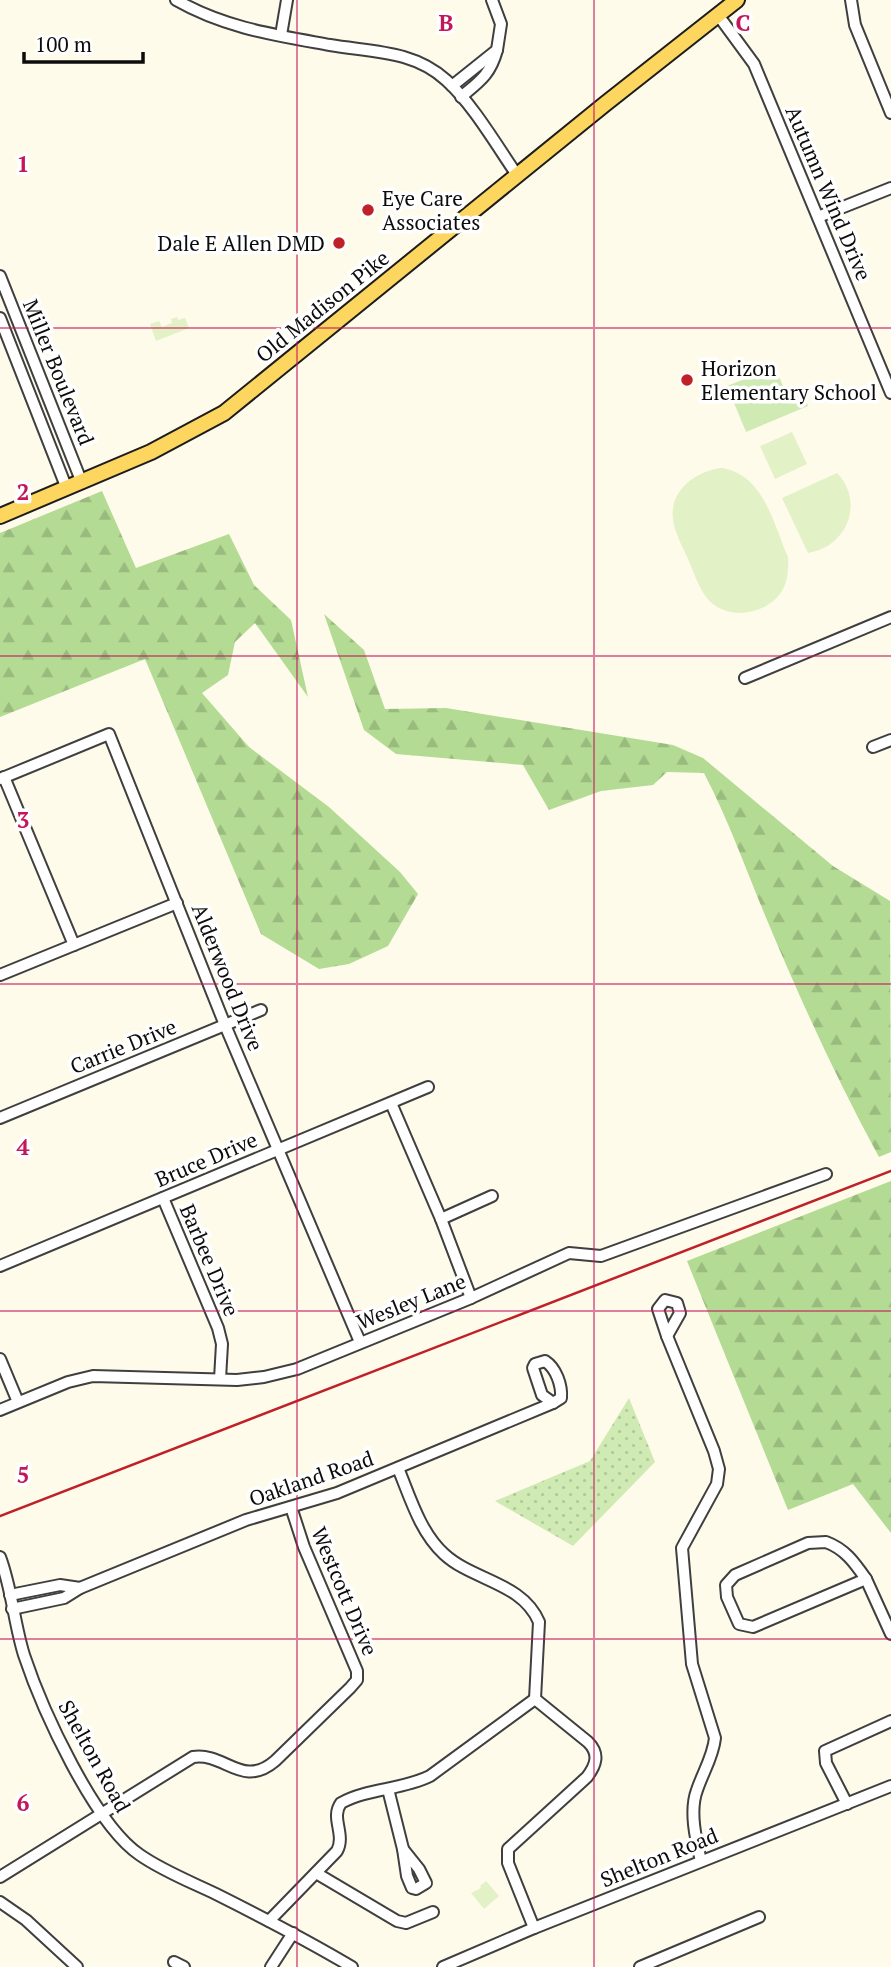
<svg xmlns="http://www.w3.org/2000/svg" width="891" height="1967" viewBox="0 0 891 1967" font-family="'PT Serif',serif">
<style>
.grass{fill:url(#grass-dots)}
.forest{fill:url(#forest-firs)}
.park{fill:#d0eab4}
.pitch{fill:#e2f1c6}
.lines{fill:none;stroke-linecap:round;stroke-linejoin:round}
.minor-casing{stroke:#3f3f3f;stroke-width:14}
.major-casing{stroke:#1d1d1d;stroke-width:18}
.minor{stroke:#fff;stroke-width:10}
.major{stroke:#fcd65e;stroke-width:14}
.rail{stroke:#bf2129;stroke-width:2.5}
.grid{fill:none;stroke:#c2185b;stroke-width:2;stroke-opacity:0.55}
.poi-dot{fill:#bf2129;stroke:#fff;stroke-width:2.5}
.labels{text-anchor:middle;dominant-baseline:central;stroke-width:7;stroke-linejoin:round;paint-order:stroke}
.street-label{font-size:21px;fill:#0c0c0c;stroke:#fff}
.poi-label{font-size:21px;fill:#0c0c0c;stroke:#fff;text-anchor:start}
.grid-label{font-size:23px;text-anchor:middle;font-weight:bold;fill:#c2185b;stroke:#fff;stroke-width:7;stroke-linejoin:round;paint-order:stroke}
</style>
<defs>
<pattern id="grass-dots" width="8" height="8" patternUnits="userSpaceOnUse" patternTransform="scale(1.75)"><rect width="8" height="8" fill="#d0eab4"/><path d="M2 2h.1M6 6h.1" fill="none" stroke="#b1c89a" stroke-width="1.8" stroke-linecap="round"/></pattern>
<pattern id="forest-firs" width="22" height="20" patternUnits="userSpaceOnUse" patternTransform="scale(1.75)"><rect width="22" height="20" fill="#b3db93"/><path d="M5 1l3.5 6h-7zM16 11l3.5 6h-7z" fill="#99bb7e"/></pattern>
</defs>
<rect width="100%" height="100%" fill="#fffbeb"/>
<polygon class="grass" points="629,1398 655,1462 573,1546 495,1501 590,1461"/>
<g class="forest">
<polygon points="102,491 136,568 229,534 254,585 291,620 308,697 255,623 235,642 228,675 202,693 249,747 329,807 400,872 418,894 388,946 349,964 319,969 261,934 145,659 0,717 0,533"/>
<path d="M324,614l40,36 21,59 61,-1 227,37 30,13 130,108 57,35 1,251 -12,5c-42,-77 -78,-156 -112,-237 -21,-50 -38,-99 -63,-147l-37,-1 -14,13 -52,6 -52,19 -26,-45 -127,-11 -32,-24z"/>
<polygon points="891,1181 891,1533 853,1484 788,1510 687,1261"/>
</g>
<polygon class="park" points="775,367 783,386 791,386 801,390 808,406 746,432 727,386"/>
<g class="pitch">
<polygon points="177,317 178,320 185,318 189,328 156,341 150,324 159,321 162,327 172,323 171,319"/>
<polygon points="792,432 807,464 775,479 760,446"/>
<path d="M722,468c42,7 51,55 66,89 1,20 -2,36 -19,47 -20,14 -52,12 -65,-10 -7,-11 -11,-24 -16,-35 -5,-11 -11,-22 -14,-34 -8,-32 20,-54 48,-57z"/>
<path d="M837,473c28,29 10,74 -29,80l-26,-55z"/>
<polygon points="486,1881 499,1896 484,1909 471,1893 481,1888 480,1886"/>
</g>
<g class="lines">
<g class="minor-casing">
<g id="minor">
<path d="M176,0c49,28 99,35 154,45 41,7 83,5 116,35 26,23 51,66 71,95"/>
<polyline points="851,0 855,25 891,113"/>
<polyline points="718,15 754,64 891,393"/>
<polyline points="281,35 287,0"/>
<polyline points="452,86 497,50 501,24 492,0"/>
<path d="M461,97c19,-16 29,-22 36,-47"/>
<polyline points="818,217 891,188"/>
<polyline points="0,276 82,483"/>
<polyline points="0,318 67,489"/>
<polyline points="745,678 891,617"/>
<polyline points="873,747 891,740"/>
<polyline points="4,777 74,945"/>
<polyline points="0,779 109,734 225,1025 360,1342"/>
<polyline points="0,975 177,903"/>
<polyline points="391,1103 441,1219 471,1298"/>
<polyline points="0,1118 261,1010"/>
<polyline points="163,1198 218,1328 222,1344 220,1379"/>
<polyline points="441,1219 492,1196"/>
<polyline points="0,1266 428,1087"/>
<polygon points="665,1300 677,1303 680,1313 667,1336 658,1309"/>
<path d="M667,1336l47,115 5,18 -2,15 -35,64 10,116 23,74c-2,19 -12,34 -18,52 -8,21 -1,50 4,71"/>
<polyline points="0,1359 18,1402"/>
<path d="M545,1361c11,7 17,24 16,37l-8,5 -11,-8 -9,-27 2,-4z"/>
<polyline points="0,1410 68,1382 93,1376 237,1380 264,1377 297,1369 471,1298 569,1253 601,1256 826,1174"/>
<path d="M398,1468c12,29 22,64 46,86 29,27 78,28 95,68l-4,77"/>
<path d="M826,1542c19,7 28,20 40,37l-113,48 -14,-3 -12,-27 -1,-12 9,-10 73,-32z"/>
<path d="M0,1557c12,32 14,66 24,98 18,54 70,169 116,200 23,16 51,27 76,39 46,23 91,46 136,73"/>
<polyline points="866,1579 891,1634"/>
<polyline points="10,1595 60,1585 80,1588"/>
<polyline points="12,1609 64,1598 80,1588 246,1520 337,1493 553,1403"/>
<polyline points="388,1789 403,1849"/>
<polyline points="847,1804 826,1763 825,1751 891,1721"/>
<polygon points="403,1849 419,1869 426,1883 416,1889 412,1888 407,1876"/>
<polyline points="316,1873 397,1921 406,1923 433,1912"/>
<path d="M0,1877l193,-120c32,-5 49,32 82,4l75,-73 7,-8v-9l-53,-124 -13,-40"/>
<polyline points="0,1902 26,1920 77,1967"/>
<path d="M269,1921l68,-70c9,-17 -7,-33 4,-48 27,-15 61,-13 89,-27l105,-77"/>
<path d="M534,1928l-26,-65v-14l79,-72c9,-12 13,-23 1,-35l-53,-43"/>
<polyline points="174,1962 184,1967"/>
<polyline points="271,1967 293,1933"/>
<polyline points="443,1967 534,1928 891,1786"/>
<polyline points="640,1967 759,1917"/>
</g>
</g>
<g class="major-casing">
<polyline id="major" points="0,516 151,452 224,413 605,104 737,0"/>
</g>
<use href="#minor" class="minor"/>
<use href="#major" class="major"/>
<polyline class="rail" points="0,1516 891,1171"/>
</g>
<path class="grid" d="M297,0v1967M594,0v1967M0,328h891M0,656h891M0,984h891M0,1311h891M0,1639h891"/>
<g class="poi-dot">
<circle cx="368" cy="210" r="7"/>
<circle cx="339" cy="243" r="7"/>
<circle cx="687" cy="380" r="7"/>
</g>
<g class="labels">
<g class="street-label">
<text transform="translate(829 193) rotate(67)">Autumn Wind Drive</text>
<text transform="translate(322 306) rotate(-39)">Old Madison Pike</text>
<text transform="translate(59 372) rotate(68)">Miller Boulevard</text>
<text transform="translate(228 977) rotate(68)">Alderwood Drive</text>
<text transform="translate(123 1046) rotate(-22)">Carrie Drive</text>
<text transform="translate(206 1159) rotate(-23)">Bruce Drive</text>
<text transform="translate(210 1260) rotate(67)">Barbee Drive</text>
<text transform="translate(411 1301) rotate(-22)">Wesley Lane</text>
<text transform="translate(311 1478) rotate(-19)">Oakland Road</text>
<text transform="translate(345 1591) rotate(67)">Westcott Drive</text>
<text transform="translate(95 1756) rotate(61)">Shelton Road</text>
<text transform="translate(659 1857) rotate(-22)">Shelton Road</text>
</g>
<g class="poi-label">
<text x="382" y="198">Eye Care<tspan x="382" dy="24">Associates</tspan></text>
<text x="325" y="243" text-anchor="end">Dale E Allen DMD</text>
<text x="701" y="368">Horizon<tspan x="701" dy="24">Elementary School</tspan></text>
</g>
</g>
<g class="grid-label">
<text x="446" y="31">B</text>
<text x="743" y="31">C</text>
<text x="23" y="172">1</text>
<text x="23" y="500">2</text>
<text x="23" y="828">3</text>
<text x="23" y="1155">4</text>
<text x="23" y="1483">5</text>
<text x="23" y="1811">6</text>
</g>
<path d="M24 52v10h119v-10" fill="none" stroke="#0c0c0c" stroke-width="3.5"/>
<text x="35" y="52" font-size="21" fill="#0c0c0c" stroke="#ffffff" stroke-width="5" paint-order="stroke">100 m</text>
</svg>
